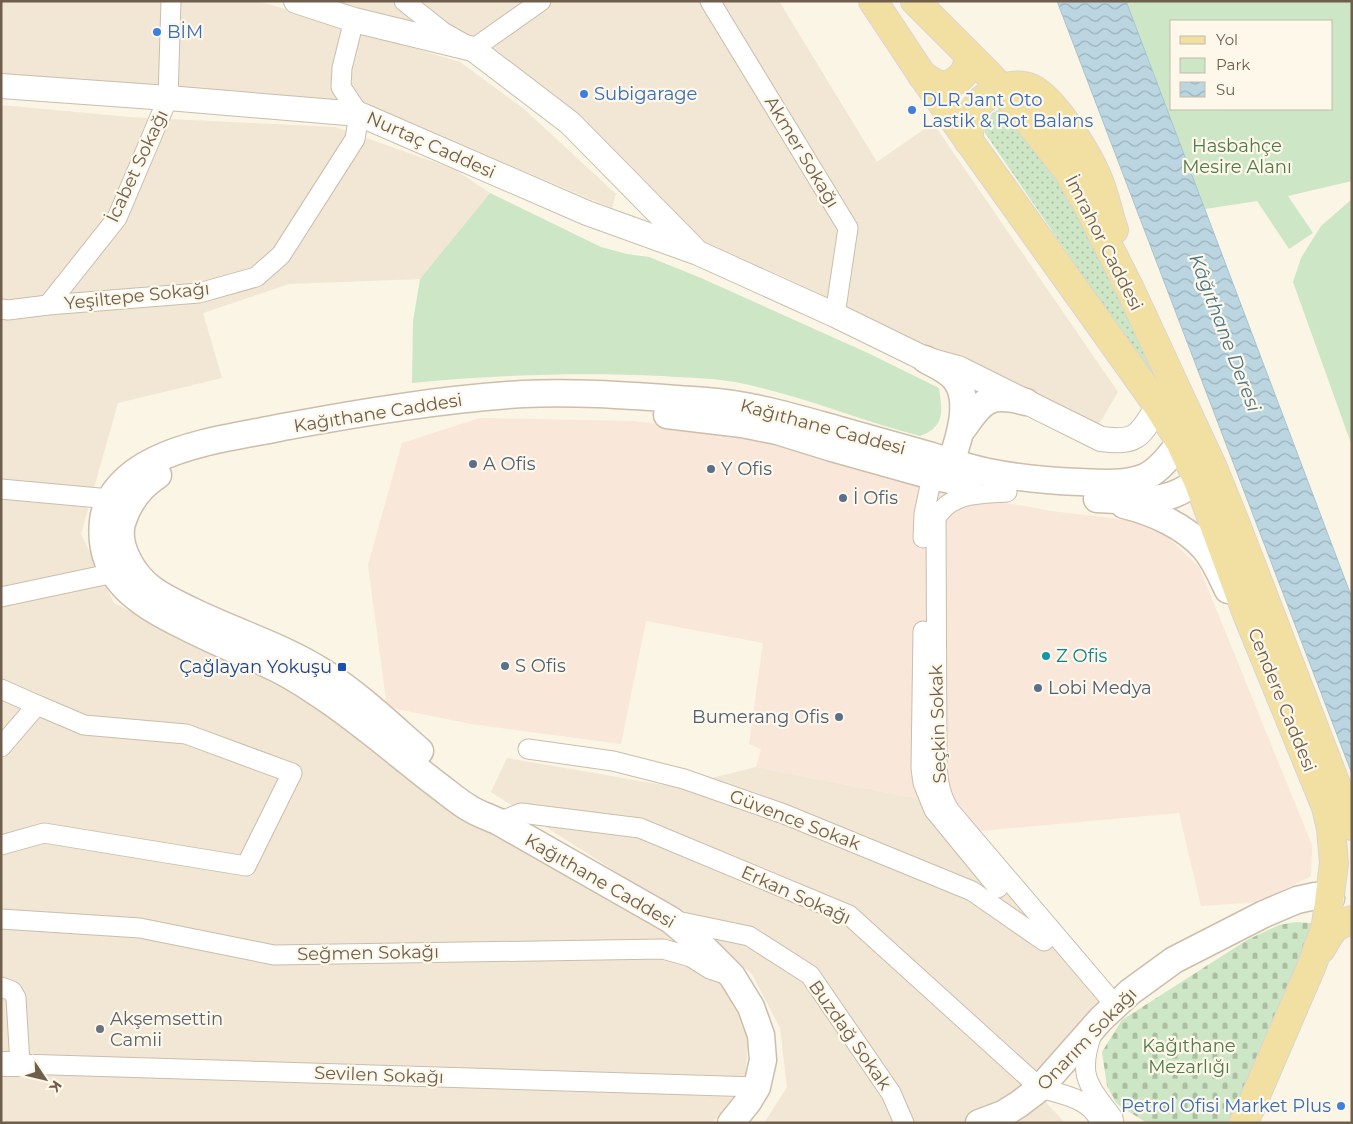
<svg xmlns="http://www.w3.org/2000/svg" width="1353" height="1124" viewBox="0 0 1353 1124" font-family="Montserrat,sans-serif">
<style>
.residential{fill:#f1e7d4}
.commercial{fill:#f9e7d9}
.grass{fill:url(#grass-dots)}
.cemetery{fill:url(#cemetery-stones)}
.park{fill:#cde6c5;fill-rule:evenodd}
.water{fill:url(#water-waves);stroke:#a3c4d2}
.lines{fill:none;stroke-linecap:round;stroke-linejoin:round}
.minor-casing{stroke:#cabdac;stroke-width:21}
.tertiary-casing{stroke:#cabdac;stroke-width:26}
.secondary-casing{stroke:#cdbeab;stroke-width:29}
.primary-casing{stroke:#dad5d1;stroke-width:30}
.minor{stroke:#fff;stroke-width:19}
.tertiary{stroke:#fff;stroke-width:24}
.secondary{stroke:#fff;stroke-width:26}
.primary{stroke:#f2e0a3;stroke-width:28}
.shop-dot{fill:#3f7fe0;stroke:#fdf8ea;stroke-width:2}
.service-dot{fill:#5c6f8a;stroke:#fdf8ea;stroke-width:2}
.culture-dot{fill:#0f9aa8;stroke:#fdf8ea;stroke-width:2}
.transit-dot{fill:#1a4fb4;stroke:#fdf8ea;stroke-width:2}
.worship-dot{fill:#6b7280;stroke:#fdf8ea;stroke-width:2}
.labels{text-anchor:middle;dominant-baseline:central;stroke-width:4.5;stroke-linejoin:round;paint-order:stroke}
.shop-label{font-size:18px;fill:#366cbe;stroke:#fdf8ea;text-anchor:start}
.street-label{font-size:18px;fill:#705e4d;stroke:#fdf8ea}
.park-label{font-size:18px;fill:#517a49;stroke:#fdf8ea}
.service-label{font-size:18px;fill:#4e5e75;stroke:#fdf8ea;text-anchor:start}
.culture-label{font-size:18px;fill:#0d838f;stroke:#fdf8ea;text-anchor:start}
.transit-label{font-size:18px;fill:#164399;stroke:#fdf8ea;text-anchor:end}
.worship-label{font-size:18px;fill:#5b616d;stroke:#fdf8ea;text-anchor:start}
.water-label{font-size:19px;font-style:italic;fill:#4c7588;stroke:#fdf8ea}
</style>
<defs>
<pattern id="grass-dots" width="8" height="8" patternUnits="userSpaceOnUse" patternTransform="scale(1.25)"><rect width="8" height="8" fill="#cde6c5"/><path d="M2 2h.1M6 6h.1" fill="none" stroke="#abbea2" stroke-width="1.8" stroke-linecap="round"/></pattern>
<pattern id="cemetery-stones" width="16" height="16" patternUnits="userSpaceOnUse" patternTransform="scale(1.25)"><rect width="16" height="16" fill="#cde6c5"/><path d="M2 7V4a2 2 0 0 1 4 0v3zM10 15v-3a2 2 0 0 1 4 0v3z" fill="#abbea2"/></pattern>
<pattern id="water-waves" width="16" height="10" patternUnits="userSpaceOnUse" patternTransform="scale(1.25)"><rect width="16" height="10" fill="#bbd6e1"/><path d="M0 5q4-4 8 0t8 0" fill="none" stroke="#9cb1b9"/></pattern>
</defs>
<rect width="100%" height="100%" fill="#faf5e5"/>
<g class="residential">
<polygon points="1,1 258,1 460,62 524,109 616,194 612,208 370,107 1,78"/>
<polygon points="318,1 779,1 877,162 933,123 1118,392 1096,429 793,281 702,241 477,41"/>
<polygon points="1,105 129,117 335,127 454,169 490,193 420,279 289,284 203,313 222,378 118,403 81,534 114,603 299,695 470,821 589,882 685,939 729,989 748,1039 745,1081 723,1113 711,1123 1,1123"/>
<polygon points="507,758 675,787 756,767 914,798 969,832 1110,998 1026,1084 970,1121 963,1123 764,1123 787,1087 780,1028 752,974 682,914 491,792"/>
<polygon points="1042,1098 1065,1123 997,1123"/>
</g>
<polygon class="commercial" points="480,418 633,421 714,431 790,446 948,492 1051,511 1153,523 1199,567 1312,845 1311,876 1260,902 1201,906 1179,813 969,832 914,798 756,767 761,749 749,744 763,643 646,621 621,744 471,724 387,707 368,565 402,443"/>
<path class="grass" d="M999,109h6l6,6 67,93 77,164 -4,3 -166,-242c-4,-11 5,-19 14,-24z"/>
<polygon class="cemetery" points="1296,922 1310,923 1316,927 1230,1123 1147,1123 1117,1104 1107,1086 1102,1052 1122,1020 1247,940 1279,925"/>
<g class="park">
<path d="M1126,1h226v180l-64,15 25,37 -24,16 -32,-48 -52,8zM1172,21h160v88h-160z"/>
<path d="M490,193l111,54 26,7 22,3 52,21 169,76 69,34c3,22 7,39 -19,48 -58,-15 -115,-39 -175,-52 -27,-6 -55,-6 -83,-8 -83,-4 -167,-1 -250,7l1,-62 7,-42z"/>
<polygon points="1352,199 1352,446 1293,282 1301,258 1321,226"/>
</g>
<polygon class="water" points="1057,1 1126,1 1352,598 1352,774"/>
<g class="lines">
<g class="minor-casing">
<g id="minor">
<polyline points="404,1 443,32 473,49 541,1"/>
<polyline points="710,1 848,228 835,315"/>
<polyline points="48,305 117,218 168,98 171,1"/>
<polyline points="1,309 8,310 48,305 199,293 256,277 281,255 355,139 359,114 341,87 342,68 354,20"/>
<polyline points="1,489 110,499"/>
<path d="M1007,492c-27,2 -56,0 -71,26l1,245c1,18 3,33 13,48l166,195"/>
<polyline points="923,538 924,514 932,476"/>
<polyline points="1,597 114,573"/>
<polyline points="923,631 921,768 923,783 934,810 998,888"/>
<polyline points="1,689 37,705 1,747"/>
<polyline points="528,749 613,761 684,779 784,814 972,891 1044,941"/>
<path d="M499,822l22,-9 119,15 209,87 191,173c21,6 53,11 60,35"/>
<polyline points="1,845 44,833 246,866 292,773 186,734 84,725 37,705"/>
<polyline points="1,919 140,928 274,955 663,949 691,957 710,969 722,973"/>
<polyline points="672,920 749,936 810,975 891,1093 904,1123"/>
<polyline points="1,987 12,991 16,998 20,1064 757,1087"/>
<path d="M1093,1031c-16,44 -6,53 20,87l1,5"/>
</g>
</g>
<g class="tertiary-casing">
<g id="tertiary">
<polyline points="296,1 354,20 473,49 570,123 693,248"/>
<path d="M1,86l167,12 191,16 228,99 111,40 31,14 106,48 90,44 33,9 143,71c37,5 39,-4 57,-33"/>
<polyline points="1,1064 20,1064"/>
</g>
</g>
<g class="secondary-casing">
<g id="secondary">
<path d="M925,359c10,6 23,11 30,20 17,21 4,60 -4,83l-14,8"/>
<polyline points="667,415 742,424 777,431 832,448 932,476 969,484"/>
<path d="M962,430c21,-30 27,-38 64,-28"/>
<path d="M158,475c-17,11 -30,28 -36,48 -6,23 11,52 30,66 12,9 26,15 40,22 43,21 90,35 131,61 35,22 66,52 97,79"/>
<path d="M1097,499c22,1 52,3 72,-3 11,-3 20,-9 29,-15"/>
<path d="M1124,505c29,7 61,21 81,44 10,12 16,27 23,41"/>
<path d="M731,1123l17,-21 9,-15 6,-27 -2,-25 -10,-28 -19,-31 -28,-28 -33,-28 -172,-98c-10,-5 -21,-8 -30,-14 -12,-7 -23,-17 -34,-25 -39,-30 -77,-64 -119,-91 -16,-11 -33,-21 -51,-29 -28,-12 -56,-24 -83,-38 -44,-22 -85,-47 -79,-104 3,-28 27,-49 52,-61 39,-19 86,-24 128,-33 80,-15 159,-28 240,-33 60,-3 122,3 183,7 44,3 87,16 130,28 32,9 64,18 96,27 19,6 37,12 56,16 30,6 61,9 91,10 22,1 46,3 66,-5 15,-7 26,-22 35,-35"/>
<polyline points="979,1123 1003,1114 1019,1104 1040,1088 1101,1019 1130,992 1174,960 1264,914 1297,900 1315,896 1331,898"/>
</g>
</g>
<g class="primary-casing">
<g id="primary">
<polyline points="873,1 922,75 1158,406 1180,442 1198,481 1247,614 1326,807 1331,829 1334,863 1326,925 1312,965 1250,1109 1243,1123"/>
<polyline points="915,1 990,76 1017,107 1068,171 1089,208 1129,287 1213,468 1236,525 1352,826"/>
<path d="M922,75l14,9 10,2c15,-6 23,-15 22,-31"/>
<path d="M969,142c0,-25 2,-38 25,-50 11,-6 25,-9 37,-4 23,10 58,68 67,91 7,16 10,34 16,51"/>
<path d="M1321,949c10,-17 11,-23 31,-29"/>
</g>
</g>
<use href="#minor" class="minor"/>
<use href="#tertiary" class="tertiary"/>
<use href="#secondary" class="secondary"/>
<use href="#primary" class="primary"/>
</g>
<g class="shop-dot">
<circle cx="157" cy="32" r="5"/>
<circle cx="584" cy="94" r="5"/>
<circle cx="912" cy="110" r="5"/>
<circle cx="1341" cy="1106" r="5"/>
</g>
<g class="service-dot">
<circle cx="473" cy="464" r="5"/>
<circle cx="711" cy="469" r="5"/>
<circle cx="843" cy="498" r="5"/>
<circle cx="505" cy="666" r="5"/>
<circle cx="1038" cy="688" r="5"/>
<circle cx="839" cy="717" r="5"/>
</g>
<circle class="culture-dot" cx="1046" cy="656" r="5"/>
<rect class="transit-dot" x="337" y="662" width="10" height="10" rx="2.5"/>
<circle class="worship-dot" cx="100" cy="1029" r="5"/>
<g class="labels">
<g class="shop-label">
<text x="167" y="32">BİM</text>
<text x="594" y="94">Subigarage</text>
<text x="922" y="100">DLR Jant Oto<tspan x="922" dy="21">Lastik &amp; Rot Balans</tspan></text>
<text x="1331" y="1106" text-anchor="end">Petrol Ofisi Market Plus</text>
</g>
<g class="street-label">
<text transform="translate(431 145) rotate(24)">Nurtaç Caddesi</text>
<text transform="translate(802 152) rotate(59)">Akmer Sokağı</text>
<text transform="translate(137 166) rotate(-65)">İcabet Sokağı</text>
<text transform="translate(1104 243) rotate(63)">İmrahor Caddesi</text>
<text transform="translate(137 296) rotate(-6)">Yeşiltepe Sokağı</text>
<text transform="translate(378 413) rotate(-9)">Kağıthane Caddesi</text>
<text transform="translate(823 427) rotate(15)">Kağıthane Caddesi</text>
<text transform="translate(1282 700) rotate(68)">Cendere Caddesi</text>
<text transform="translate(938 724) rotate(-92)">Seçkin Sokak</text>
<text transform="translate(795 820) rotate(21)">Güvence Sokak</text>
<text transform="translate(600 881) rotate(30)">Kağıthane Caddesi</text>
<text transform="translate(796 895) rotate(24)">Erkan Sokağı</text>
<text transform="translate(368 953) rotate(-1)">Seğmen Sokağı</text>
<text transform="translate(850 1035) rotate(55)">Buzdağ Sokak</text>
<text transform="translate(1087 1039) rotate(-46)">Onarım Sokağı</text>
<text transform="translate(379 1075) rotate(2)">Sevilen Sokağı</text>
</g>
<g class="park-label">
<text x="1237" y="146">Hasbahçe<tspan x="1237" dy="21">Mesire Alanı</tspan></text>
<text x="1189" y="1046">Kağıthane<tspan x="1189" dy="21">Mezarlığı</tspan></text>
</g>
<g class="service-label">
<text x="483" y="464">A Ofis</text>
<text x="721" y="469">Y Ofis</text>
<text x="853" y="498">İ Ofis</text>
<text x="515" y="666">S Ofis</text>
<text x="1048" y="688">Lobi Medya</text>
<text x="829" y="717" text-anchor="end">Bumerang Ofis</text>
</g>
<g class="culture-label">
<text x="1056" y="656">Z Ofis</text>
</g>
<g class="transit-label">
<text x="332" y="667">Çağlayan Yokuşu</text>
</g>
<g class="worship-label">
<text x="110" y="1019">Akşemsettin<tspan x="110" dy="21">Camii</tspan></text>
</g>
<g class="water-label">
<text transform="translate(1225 333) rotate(69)">Kâğıthane Deresi</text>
</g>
</g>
<rect width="1353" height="1124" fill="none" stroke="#705e4d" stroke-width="5"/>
<rect x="1170" y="20" width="162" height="90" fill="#fdf8ea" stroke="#c5baab"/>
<rect x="1180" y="36" width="25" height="8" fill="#f2e0a3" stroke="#c5baab"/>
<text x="1216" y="45" font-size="15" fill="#705e4d">Yol</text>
<rect x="1180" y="58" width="25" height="15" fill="#cde6c5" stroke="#c5baab"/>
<text x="1216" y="70" font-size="15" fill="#705e4d">Park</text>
<rect x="1180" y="82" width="25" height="15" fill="url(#water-waves)" stroke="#c5baab"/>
<text x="1216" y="95" font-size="15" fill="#705e4d">Su</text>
<g transform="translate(45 1079) rotate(125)" stroke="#fdf8ea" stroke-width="4" paint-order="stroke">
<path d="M0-4L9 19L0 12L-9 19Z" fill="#705e4d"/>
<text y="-8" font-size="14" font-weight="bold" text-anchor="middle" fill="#705e4d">K</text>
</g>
</svg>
